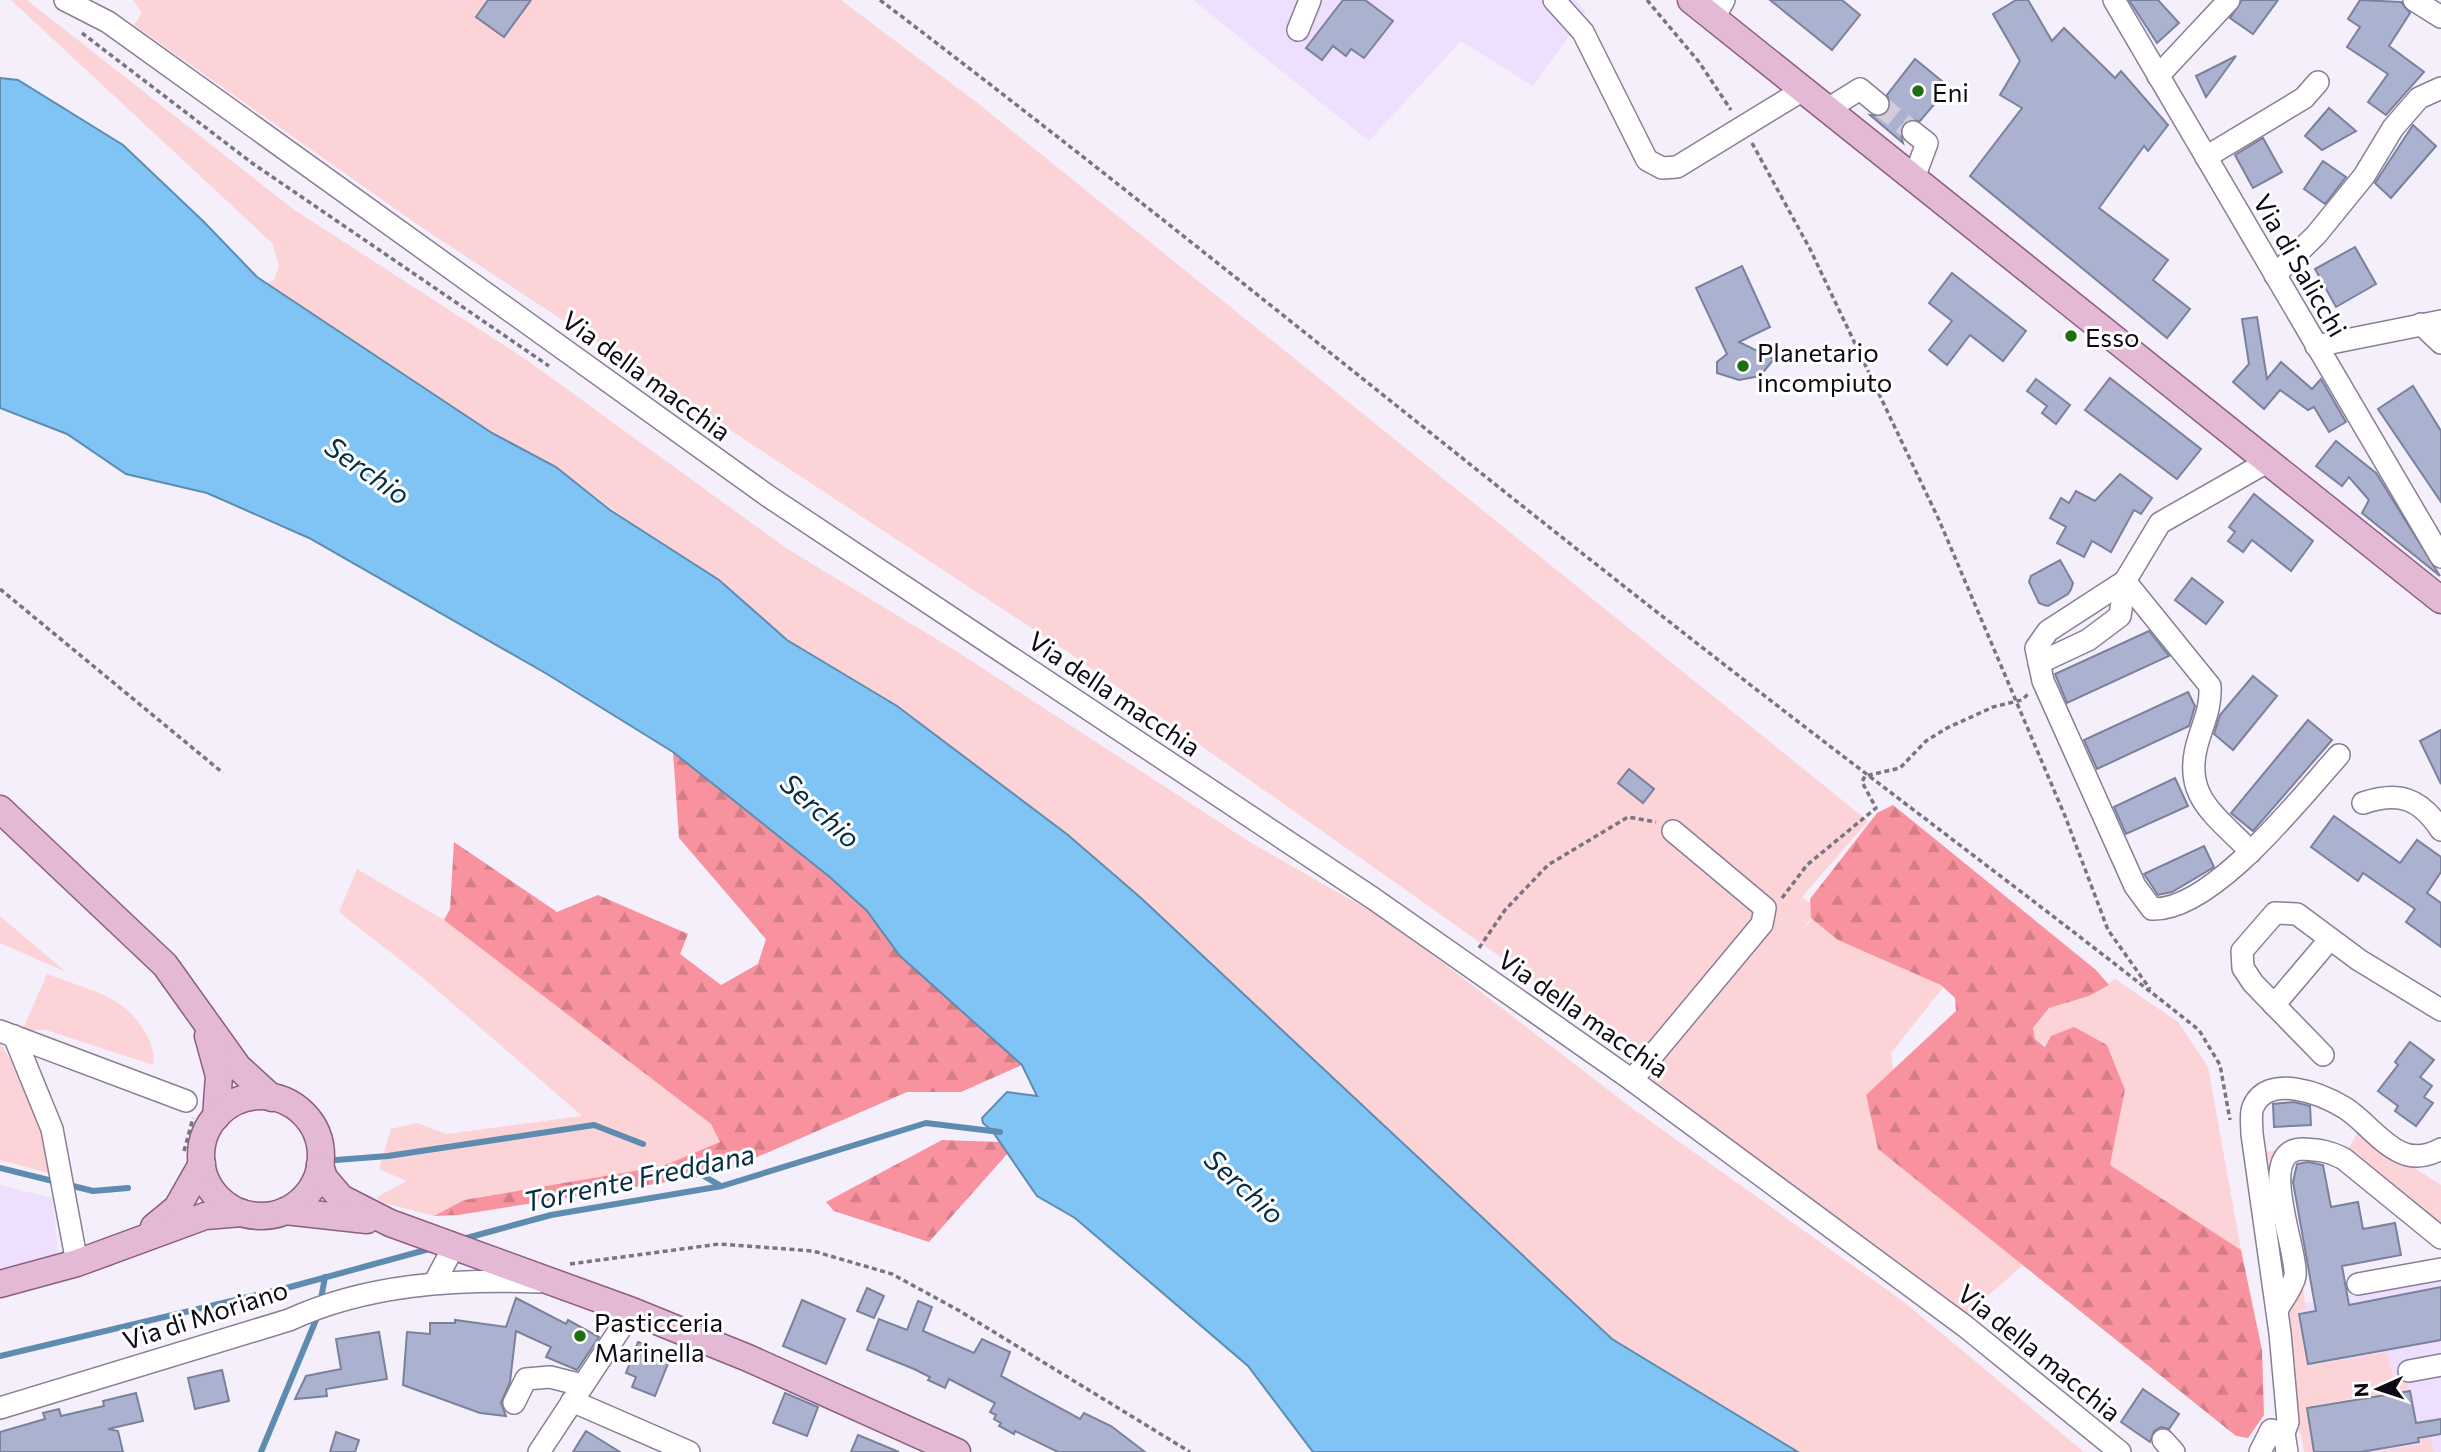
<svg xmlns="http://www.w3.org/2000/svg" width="2441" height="1452" viewBox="0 0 2441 1452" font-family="Commissioner,sans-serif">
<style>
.built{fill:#eddffd}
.grass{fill:#fcd3d6}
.forest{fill:url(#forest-firs)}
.water{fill:#7fc4f4;stroke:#5d8cb0;stroke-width:2}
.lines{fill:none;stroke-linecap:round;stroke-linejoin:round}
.stream{stroke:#5d8cb0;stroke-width:6}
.building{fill:#abb2d0;stroke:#7a819d;stroke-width:2}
.minor-tunnel{stroke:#d2ccd8;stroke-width:21;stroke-dasharray:21 10;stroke-linecap:butt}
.minor-casing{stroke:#8a7d98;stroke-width:24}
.major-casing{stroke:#8d5d80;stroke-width:29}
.path{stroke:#79747f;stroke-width:3.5;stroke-dasharray:5 3.5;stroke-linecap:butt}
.minor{stroke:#fff;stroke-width:21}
.major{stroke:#e4b9d6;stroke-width:26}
.poi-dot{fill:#1e6e12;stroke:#fff;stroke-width:2.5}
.labels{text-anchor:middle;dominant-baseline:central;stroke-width:6;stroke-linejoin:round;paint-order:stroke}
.poi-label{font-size:26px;fill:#0e0913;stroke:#fff;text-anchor:start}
.street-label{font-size:26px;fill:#0e0913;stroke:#fff}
.water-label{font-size:28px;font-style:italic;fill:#042c44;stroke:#fff}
</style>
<defs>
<pattern id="forest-firs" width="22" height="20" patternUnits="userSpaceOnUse" patternTransform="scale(1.75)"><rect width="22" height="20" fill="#f8929e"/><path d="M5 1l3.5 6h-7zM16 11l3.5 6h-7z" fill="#d37d87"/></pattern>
</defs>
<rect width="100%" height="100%" fill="#f4effb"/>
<g class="built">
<polygon points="1193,0 1576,0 1586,12 1533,86 1461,41 1369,141"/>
<polygon points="0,1185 53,1198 59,1268 0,1283"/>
<polygon points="2441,1278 2441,1452 2434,1452 2434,1448 2422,1444 2373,1452 2314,1452 2306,1407 2409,1389 2395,1382 2387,1352 2307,1366 2297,1312 2306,1309 2305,1303"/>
</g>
<g class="grass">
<polygon points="11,0 27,0 293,209 528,361 786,548 956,651 1253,844 1390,922 1629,1106 1904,1302 2084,1452 1798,1452 1781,1444 1612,1339 1141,898 1068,835 897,706 787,640 556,467 492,433 266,283 274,280 279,266 272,243"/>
<polygon points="133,0 841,0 980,105 1868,821 1802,897 1810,903 1811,918 1799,935 1831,895 1945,985 1891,1053 1893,1070 1866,1095 1878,1149 2023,1265 1964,1317 1653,1086 1654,1065 1068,652 424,229 134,25 142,13"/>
<polygon points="357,869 444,920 711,1124 721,1142 663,1166 464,1200 434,1216 381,1202 377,1197 407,1181 379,1169 391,1129 417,1123 446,1134 582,1116 423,978 339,912"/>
<polygon points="0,916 66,972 0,943"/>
<path d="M47,974c23,9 51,16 71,29 18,11 40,41 35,62l-107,-35 -24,1z"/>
<polygon points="2115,979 2178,1022 2208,1067 2241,1250 2110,1165 2125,1090 2035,1039 2033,1028 2049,1008 2089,996"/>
<polygon points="0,1043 26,1085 56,1175 0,1160"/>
<polygon points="2358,1132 2441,1185 2441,1229 2344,1156"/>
<polygon points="2280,1150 2265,1164 2302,1281 2306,1309 2297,1312 2307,1366 2387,1352 2395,1382 2407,1382 2409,1389 2306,1407 2314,1452 2304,1452 2301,1435 2294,1422 2258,1153"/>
<polygon points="2429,1436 2434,1452 2373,1452 2422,1444 2421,1438"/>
</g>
<g class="forest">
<polygon points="673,752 831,878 867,911 901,956 1022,1065 961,1092 907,1092 718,1174 458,1215 434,1216 464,1200 663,1166 720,1142 711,1124 444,920 450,909 454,842 557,912 598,895 688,934 680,954 721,985 758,964 766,939 679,838"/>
<polygon points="1893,805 2096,970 2109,985 2089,996 2049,1008 2033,1028 2035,1039 2045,1047 2051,1036 2074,1027 2107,1045 2125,1090 2110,1165 2241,1250 2262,1350 2264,1415 2248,1438 2236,1436 1878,1149 1866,1095 1956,1011 1955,998 1941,985 1838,940 1811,918 1810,899 1877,813"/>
<polygon points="942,1140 1000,1142 1008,1153 929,1242 834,1211 826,1202"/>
</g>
<polygon class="water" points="0,78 18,80 123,145 204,222 257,277 492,433 556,467 610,510 719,580 787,640 897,706 1068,835 1141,898 1612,1339 1798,1452 1313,1452 1248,1366 1075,1218 1037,1196 993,1132 983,1123 982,1118 1007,1092 1037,1096 1022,1065 900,956 867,911 831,878 673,752 547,674 309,538 207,493 126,474 67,434 0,408"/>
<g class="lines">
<g class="stream">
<polyline points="336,1160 388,1156 594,1125 643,1144"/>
<polyline points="683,1164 721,1186"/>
<polyline points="0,1168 93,1191 128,1188"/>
<polyline points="463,1239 551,1215 722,1186 926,1123 1000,1132"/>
<polyline points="320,1304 325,1277"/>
<polyline points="0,1356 290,1287 433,1248"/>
<polyline points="261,1452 318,1315"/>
</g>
</g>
<g class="building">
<polygon points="488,0 531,0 504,37 476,17"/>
<polygon points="1343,0 1365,0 1393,21 1364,58 1351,49 1346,56 1333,46 1322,60 1306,48"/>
<polygon points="1770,0 1842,0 1860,15 1832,50"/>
<polygon points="2016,0 2028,0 2052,41 2064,28 2115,78 2121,71 2168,125 2148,151 2144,146 2099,208 2168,260 2153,280 2190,309 2167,338 1970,176 2022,108 2000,95 2020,61 1993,14"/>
<polygon points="2129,0 2158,0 2179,23 2157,43"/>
<polygon points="2242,0 2278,0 2253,34 2230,18"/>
<polygon points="2360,0 2401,2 2410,13 2389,46 2424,72 2386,115 2368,102 2388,74 2347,47 2360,27 2348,19"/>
<polygon points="2236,56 2206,97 2196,76"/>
<polygon points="1915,59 1949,87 1920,121 1909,120 1903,123 1900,131 1903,143 1870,115 1882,116 1888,112 1891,106 1887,95"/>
<polygon points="2329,108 2356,131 2322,150 2305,136"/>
<polygon points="2413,125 2436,146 2391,198 2375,183"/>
<polygon points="2263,138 2282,172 2253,188 2235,155"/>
<polygon points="2323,161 2346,177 2325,204 2304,189"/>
<polygon points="2355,247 2376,284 2336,307 2315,269"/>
<polygon points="1742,266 1770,327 1739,342 1774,359 1760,376 1739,380 1717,373 1717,362 1727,354 1696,288"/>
<polygon points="1952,273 2026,331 2003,361 1970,335 1947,365 1929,350 1952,321 1929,303"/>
<polygon points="2257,317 2267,379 2281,362 2312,389 2321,379 2346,422 2329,432 2314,407 2308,410 2280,390 2264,409 2233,382 2249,364 2242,319"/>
<polygon points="2110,378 2201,449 2177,479 2085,410"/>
<polygon points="2036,379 2070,405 2056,424 2042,413 2047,406 2027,391"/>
<polygon points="2413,386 2441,431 2441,502 2378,409"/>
<polygon points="2336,441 2376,473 2440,576 2362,513 2369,500 2349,477 2342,486 2316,466"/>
<polygon points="2120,474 2152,498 2141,514 2134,510 2111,552 2092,541 2084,557 2057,543 2066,527 2050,518 2061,498 2069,503 2076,491 2095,501"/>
<polygon points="2254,494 2313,541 2291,571 2252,540 2243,552 2228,541 2235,532 2229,527"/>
<polygon points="2060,560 2073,583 2071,589 2068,594 2048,606 2044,605 2039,603 2029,582 2031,576"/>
<polygon points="2192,578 2223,602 2206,624 2175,600"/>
<polygon points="2149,631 2169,656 2067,703 2055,674"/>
<polygon points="2253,676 2277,696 2233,750 2214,734 2220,715"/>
<polygon points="2188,692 2195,706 2189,726 2097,769 2084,740"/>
<polygon points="2308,720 2332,740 2253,831 2231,813"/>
<polygon points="2441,730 2441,784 2420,741"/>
<polygon points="1629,769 1654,789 1643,803 1618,783"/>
<polygon points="2175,778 2188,806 2126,834 2114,807"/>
<polygon points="2334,816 2400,863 2417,840 2441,857 2441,872 2427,893 2441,903 2441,947 2406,922 2415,909 2363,873 2358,881 2311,847"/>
<polygon points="2204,846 2214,867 2172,892 2158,895 2144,874"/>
<polygon points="2410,1042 2434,1060 2420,1077 2432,1086 2424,1097 2433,1103 2416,1126 2395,1111 2398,1106 2378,1091 2398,1065 2395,1062"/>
<polygon points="2294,1102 2310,1106 2311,1125 2274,1127 2273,1104"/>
<polygon points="2308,1162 2323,1165 2331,1207 2358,1202 2363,1229 2395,1223 2401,1255 2342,1266 2349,1305 2441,1287 2441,1340 2308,1364 2299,1314 2316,1311 2293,1182 2297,1164"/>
<polygon points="867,1288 884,1296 874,1318 857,1311"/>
<polygon points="516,1298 566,1324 568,1320 599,1337 577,1370 546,1357 551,1347 516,1331 510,1382 501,1403 506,1416 480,1413 403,1385 407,1332 430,1334 430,1323 455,1323 455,1320 506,1327"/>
<polygon points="802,1300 845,1319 826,1364 783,1346"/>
<polygon points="918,1301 932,1307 923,1331 974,1353 982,1339 1010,1352 1001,1376 1080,1419 1084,1413 1111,1426 1145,1452 1058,1452 1015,1431 1014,1434 999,1426 1001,1423 994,1419 996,1415 990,1412 995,1403 949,1379 945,1388 928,1380 930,1377 914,1369 867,1350 879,1319 907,1330"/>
<polygon points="379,1332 387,1379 326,1389 327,1396 295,1399 306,1376 341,1369 336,1339"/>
<polygon points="638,1342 655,1349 653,1355 669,1361 655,1396 632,1387 636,1377 626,1373"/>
<polygon points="222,1370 229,1401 195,1409 188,1378"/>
<polygon points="2143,1389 2179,1414 2169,1429 2161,1427 2154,1431 2150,1442 2121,1422"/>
<polygon points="2410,1391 2416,1423 2441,1419 2441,1434 2418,1438 2419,1442 2361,1452 2314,1452 2307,1408"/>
<polygon points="136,1393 143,1421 108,1429 118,1431 123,1452 0,1452 0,1432 45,1419 43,1413 59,1409 61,1416 104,1406 103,1401"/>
<polygon points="785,1393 818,1407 807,1436 773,1423"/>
<polygon points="586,1431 620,1452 573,1452"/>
<polygon points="336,1432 359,1440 355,1452 330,1452"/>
<polygon points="858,1435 899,1452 851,1452"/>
</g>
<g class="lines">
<polyline class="minor-tunnel" points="1878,104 1913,132"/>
<g class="minor-casing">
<g id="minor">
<polyline points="65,0 108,22 768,496 1374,899 1632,1080 1966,1327 2120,1452"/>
<polyline points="1554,0 1583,32 1647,160 1662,168 1677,167 1803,90"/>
<polyline points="2114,0 2441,557"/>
<polyline points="2414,0 2441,17"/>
<polyline points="1714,18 1724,0"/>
<polyline points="1298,30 1310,0"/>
<polyline points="2158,76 2229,0"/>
<polyline points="1828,109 1860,89 1878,104"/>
<polyline points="1913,132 1927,143 1914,178"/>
<polyline points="2206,157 2304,98 2318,82"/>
<polyline points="2275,275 2316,235 2364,176 2393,128 2419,98 2441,88"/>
<polyline points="2421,324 2441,343"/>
<polyline points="2316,346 2441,321"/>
<path d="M2267,462l-107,61 -35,58 -77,50 -12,17 7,33 92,205 17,23c60,3 149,-112 187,-154"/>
<path d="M2125,581l85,105c1,20 -5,33 -11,52 -19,58 16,76 52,114"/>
<polyline points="2039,663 2088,640 2120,616 2125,581"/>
<path d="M2363,803c36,-12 57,-5 78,27"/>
<polyline points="2274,1005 2330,939"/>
<polyline points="0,1031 186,1101"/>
<polyline points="14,1036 52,1129 77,1263"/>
<polyline points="2323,1055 2253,983 2243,968 2242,951 2275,913 2297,914 2359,960 2441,1010"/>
<polyline points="1632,1080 1762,924 1765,908 1673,831"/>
<polyline points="437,1278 454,1246"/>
<polyline points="2358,1284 2441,1269"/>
<path d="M2277,1310c5,-9 16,-23 18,-34 3,-27 -41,-127 8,-127 17,1 26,2 41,10l97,79"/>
<polyline points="2409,1371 2441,1365"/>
<polyline points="572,1401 689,1452"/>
<polyline points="514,1403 526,1379 550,1377 582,1385"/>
<path d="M0,1408l289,-88c78,-36 166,-41 250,-38"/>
<path d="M2284,1433l4,-11 -8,-89 -28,-199c0,-8 -2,-20 1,-27 15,-35 69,-13 92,1 19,12 34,34 55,44 14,7 28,4 41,-3"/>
<polyline points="2163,1440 2174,1452"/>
<polyline points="539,1452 632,1311"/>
<polyline points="2260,1452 2271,1430 2284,1433 2287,1452"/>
</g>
</g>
<g class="major-casing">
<g id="major">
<polyline points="1691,0 2441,600"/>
<polyline points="0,809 165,965 238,1067 272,1098"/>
<polyline points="208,1036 219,1076 216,1117"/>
<circle cx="261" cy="1156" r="60"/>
<polyline points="320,1165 324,1178 341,1198 390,1223 632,1311 748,1358 957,1452"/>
<polyline points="285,1211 367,1220"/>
<polyline points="154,1227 177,1208 202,1164"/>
<polyline points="0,1284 77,1263 205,1216 242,1213"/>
</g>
</g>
<g class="path">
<path d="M880,0c290,220 571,453 859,676 153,119 309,234 460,354l21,35 10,55"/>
<polyline points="1647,0 1699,62 1731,110"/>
<polyline points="82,33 252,163 549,366"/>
<polyline points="1752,143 1810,249 1939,520 2065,816 2108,930 2150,989"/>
<polyline points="0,589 223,773"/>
<polyline points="1782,898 1807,865 1876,808 1862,782 1865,776 1900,768 1926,741 1947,728 1993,707 2022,700 2029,693"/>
<polyline points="1479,948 1505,910 1548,865 1628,817 1656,822"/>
<polyline points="294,1099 324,1124 330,1146"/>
<polyline points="184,1151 193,1118"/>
<polyline points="570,1264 719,1244 813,1251 892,1274 958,1310 1190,1452"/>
</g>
<use href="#minor" class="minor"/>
<use href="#major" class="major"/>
</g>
<g class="poi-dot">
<circle cx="1918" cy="91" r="7"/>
<circle cx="2071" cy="336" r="7"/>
<circle cx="1743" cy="366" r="7"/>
<circle cx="580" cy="1336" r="7"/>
</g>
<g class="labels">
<g class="poi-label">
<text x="1932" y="91">Eni</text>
<text x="2085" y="336">Esso</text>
<text x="1757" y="351">Planetario<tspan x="1757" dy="30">incompiuto</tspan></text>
<text x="594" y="1321">Pasticceria<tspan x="594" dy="30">Marinella</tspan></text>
</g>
<g class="street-label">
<text transform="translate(2301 265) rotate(60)">Via di Salicchi</text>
<text transform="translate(647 375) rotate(36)">Via della macchia</text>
<text transform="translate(1115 693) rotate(34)">Via della macchia</text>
<text transform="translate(1584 1013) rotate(35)">Via della macchia</text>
<text transform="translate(205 1314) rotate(-18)">Via di Moriano</text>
<text transform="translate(2040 1352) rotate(39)">Via della macchia</text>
</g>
<g class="water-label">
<text transform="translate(368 470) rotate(35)">Serchio</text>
<text transform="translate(821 810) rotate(42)">Serchio</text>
<text transform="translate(639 1177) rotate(-12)">Torrente Freddana</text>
<text transform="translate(1245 1186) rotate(42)">Serchio</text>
</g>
</g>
<g transform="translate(2378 1389) rotate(267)" stroke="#ffffff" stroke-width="5" paint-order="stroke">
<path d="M0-5L12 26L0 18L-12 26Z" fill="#0e0913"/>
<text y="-10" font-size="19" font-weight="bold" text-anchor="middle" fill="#0e0913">N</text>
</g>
</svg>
